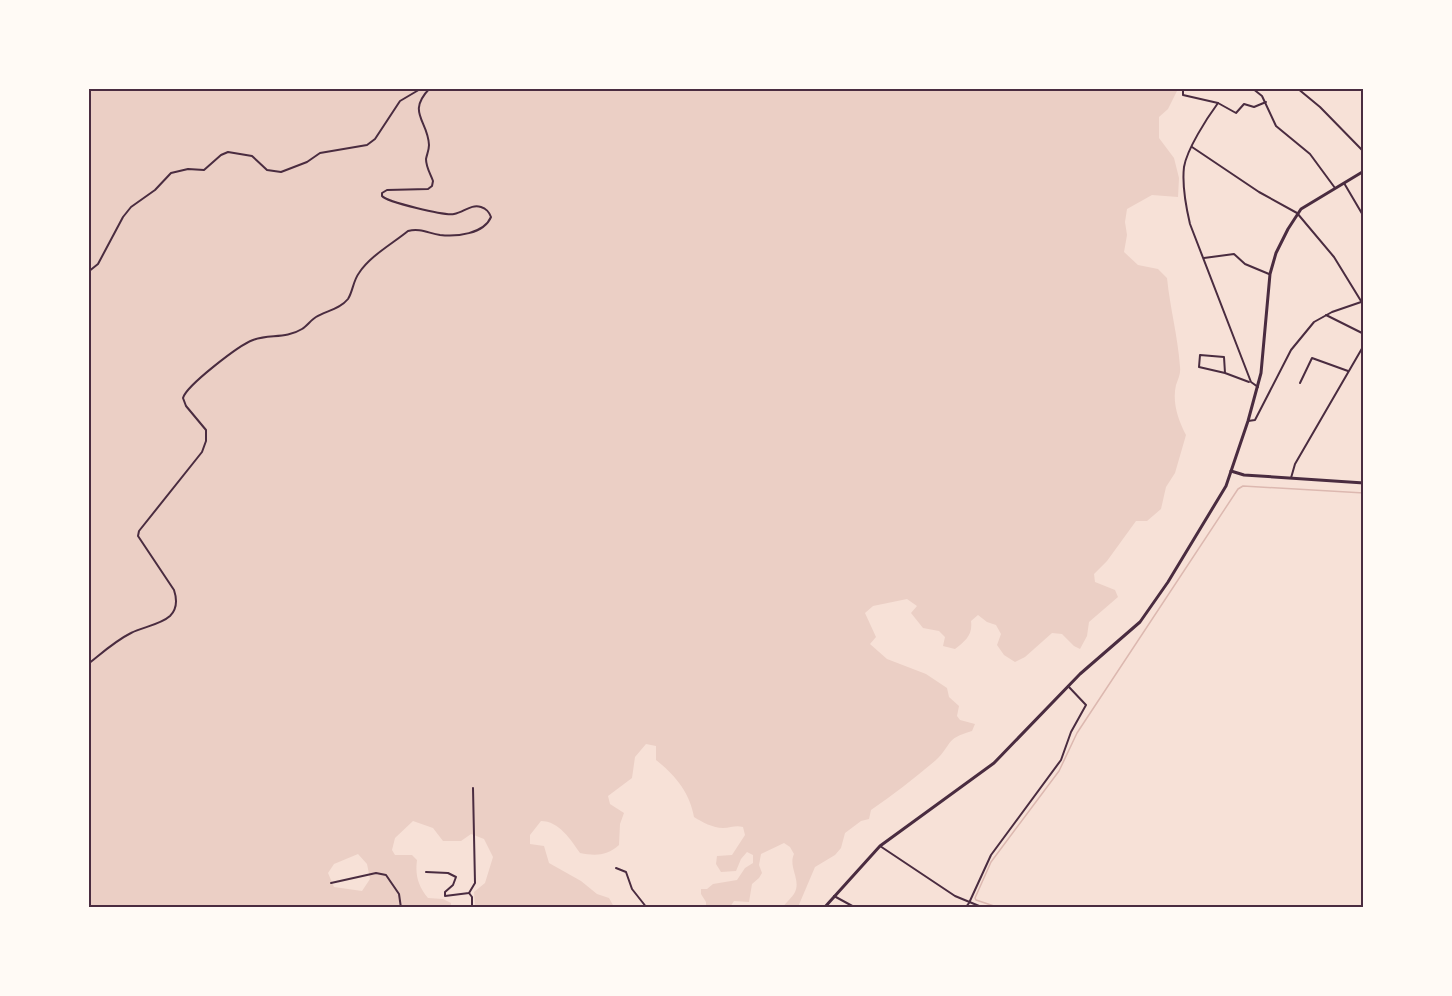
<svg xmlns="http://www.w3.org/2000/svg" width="1452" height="996" viewBox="0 0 1452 996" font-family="'Sofia Sans Condensed',sans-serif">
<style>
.green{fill:#ebcfc5;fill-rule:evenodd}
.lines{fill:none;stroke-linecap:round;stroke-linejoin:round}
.stream{stroke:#dcb8b0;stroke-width:1.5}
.minor{stroke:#4a2c40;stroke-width:2}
.tertiary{stroke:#4a2c40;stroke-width:3}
.neatline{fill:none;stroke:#4a2c40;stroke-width:2}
</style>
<rect width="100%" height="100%" fill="#f7e1d7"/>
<path class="green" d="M88,89h1090l-10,20 -9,8v21l15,20 5,20 -1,19 -26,-2 -25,14 -2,13 2,13 -3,17 14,13 20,4 9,9c3,30 11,59 13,89 1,7 -2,12 -4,18 -4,17 2,35 10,50l-11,38 -9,14 -5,22 -14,12h-11l-29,40 -13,13 1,8 20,8 3,7 -29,25 -2,14 -7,13 -6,-3 -12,-12 -10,-1 -27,24 -10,5 -11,-7 -7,-10 4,-11 -5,-9 -9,-3 -9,-7 -7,6c2,14 -6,20 -16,28l-12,-3 2,-9 -6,-6 -16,-3 -12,-15 6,-7 -10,-7 -34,7 -8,7 11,24 -6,7 17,15 39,15 21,14 2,9 10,9 -2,10 3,4 15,4 -3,7c-28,8 -19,13 -36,29 -21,18 -42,34 -65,50l-2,9 -8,2 -16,12 -4,15 -6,7 -20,12 -17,40h-15c3,-5 9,-9 12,-15 6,-13 -7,-25 -1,-38l-4,-7 -6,-4 -23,11 -2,11 3,8 -3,5 -7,6 -3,18 -15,-1 -4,6h-24v-5l-5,-8v-5h6l6,-5 24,-4 8,-12 8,-5v-8l-6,-3 -6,7 -5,12 -15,1 -5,-8 1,-8 15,-1 13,-20 -2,-8c-8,-2 -12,1 -20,1 -10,0 -21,-6 -29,-11 -4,-24 -19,-42 -38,-57v-14l-10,-2 -11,13 -3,21 -24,18 2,8 14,9 -4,11 -1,21c-12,11 -24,11 -39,8 -9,-13 -21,-32 -39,-32l-11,14v9l14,2 5,17 32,18 16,13 12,4 5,9h-139l-1,-15 11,-9 8,-26 -9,-18 -13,-5 -10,7h-18l-10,-13 -20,-7 -18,17 -3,12 3,5h17l5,5c-2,15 1,26 11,38l15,1 8,4v4h-362zM358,854l9,10 3,15 -8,12 -28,-4 -6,-14 6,-9z"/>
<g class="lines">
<polyline class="stream" points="1000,908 976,900 975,898 991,862 1059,771 1077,733 1238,489 1243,486 1364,493"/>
<g class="minor">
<polyline points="381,88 391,90 407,88"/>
<path d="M1183,88v7l35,8c-11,15 -31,46 -34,64 -2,17 2,40 6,57l61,158 7,5"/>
<polyline points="1252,88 1262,96 1276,126 1310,154 1335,188"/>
<polyline points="1297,88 1320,107 1364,152"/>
<polyline points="1218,103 1236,113 1244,104 1254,107 1266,102"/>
<polyline points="1192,147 1259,192 1297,213 1334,257 1361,301"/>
<polyline points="1344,183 1364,217"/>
<polyline points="1204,258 1234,254 1245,264 1269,274"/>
<polyline points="88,272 98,264 123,217 131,207 155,190 171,173 188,169 204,170 221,155 228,152 252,156 267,170 281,172 307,162 320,153 367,145 375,139 400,101 422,88"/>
<polyline points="1326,315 1364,334"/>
<polyline points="1225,373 1224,357 1200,355 1199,367 1225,373 1249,382"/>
<polyline points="1300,383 1312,358 1348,371"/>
<polyline points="1248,421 1255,420 1291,350 1314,322 1332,312 1364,301"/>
<polyline points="1291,478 1295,464 1364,345"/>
<path d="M88,664c14,-11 27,-23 43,-31 11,-6 29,-8 39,-17 7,-7 7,-17 4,-26l-36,-54 1,-5 63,-79 4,-11v-11l-20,-24 -3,-8c3,-12 56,-53 70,-58 16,-6 33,-1 49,-11 5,-3 9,-9 14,-12 10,-6 24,-8 32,-18 5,-8 5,-18 11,-26 11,-17 33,-29 49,-42 12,-3 20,2 32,4 16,2 44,-1 51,-18 -2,-5 -4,-8 -10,-10 -10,-3 -17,5 -27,7 -9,2 -67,-12 -72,-18v-3l5,-3 41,-1 4,-3 1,-5c-3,-8 -7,-14 -7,-22 1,-5 3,-9 3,-14 -1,-25 -23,-32 1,-57"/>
<polyline points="880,846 955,896 984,908"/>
<polyline points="616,868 626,872 632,889 647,908"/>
<polyline points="426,872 448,873 456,877 453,885 445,892 445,896 469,893 475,883 473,788"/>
<polyline points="331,883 376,873 386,875 399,894 401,908"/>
<polyline points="469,893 472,897 472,908"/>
<polyline points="834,896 856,908"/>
<polyline points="965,908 969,903 991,855 1061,760 1071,732 1086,705 1068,686"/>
</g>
<g class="tertiary">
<polyline points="1231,471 1244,475 1364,483"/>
<polyline points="824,908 880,846 994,763 1080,674 1140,622 1168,582 1226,486 1248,421 1261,373 1270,274 1276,253 1288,229 1301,209 1364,171"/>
</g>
</g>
<rect width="1452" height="996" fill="none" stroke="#fffaf5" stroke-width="180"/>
<rect x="90" y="90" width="1272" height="816" class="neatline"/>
</svg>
